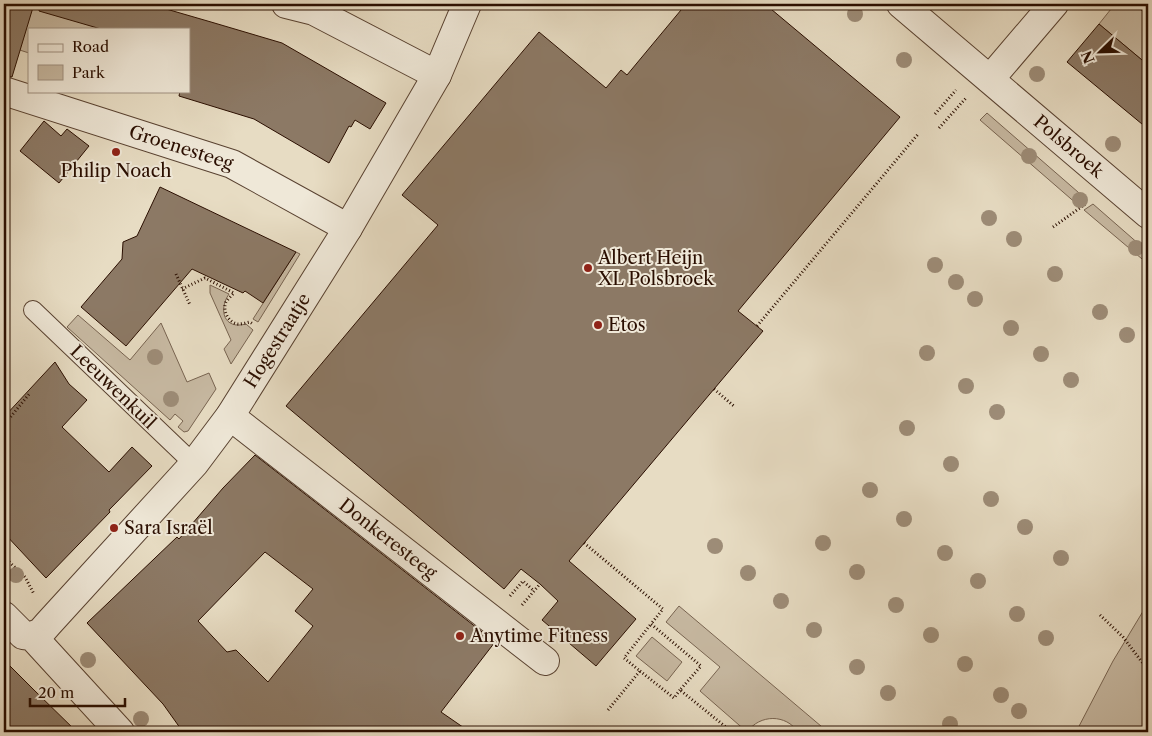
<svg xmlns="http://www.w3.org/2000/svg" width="1152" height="736" viewBox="0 0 1152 736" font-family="'Libre Caslon Text',serif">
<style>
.green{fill:#c7b9a2;stroke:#786451}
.building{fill:#8c7965;stroke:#2a0e00;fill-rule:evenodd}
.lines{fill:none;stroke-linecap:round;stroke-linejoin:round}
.lane-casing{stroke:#594231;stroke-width:20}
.street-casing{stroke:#594231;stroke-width:30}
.path{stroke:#2a0e00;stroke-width:3;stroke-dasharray:1 2.5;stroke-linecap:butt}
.lane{stroke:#efe8d8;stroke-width:18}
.street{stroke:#efe8d8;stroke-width:28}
.tree{fill:#9d8c77}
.poi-dot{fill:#8f2418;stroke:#efe8d8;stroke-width:2}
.labels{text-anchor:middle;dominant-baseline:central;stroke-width:4;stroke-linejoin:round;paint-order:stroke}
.street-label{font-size:18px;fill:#2a0e00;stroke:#efe8d8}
.poi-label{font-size:18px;fill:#2a0e00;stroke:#efe8d8;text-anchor:start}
</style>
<rect width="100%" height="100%" fill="#e7dcc3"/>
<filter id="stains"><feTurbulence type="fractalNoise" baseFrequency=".004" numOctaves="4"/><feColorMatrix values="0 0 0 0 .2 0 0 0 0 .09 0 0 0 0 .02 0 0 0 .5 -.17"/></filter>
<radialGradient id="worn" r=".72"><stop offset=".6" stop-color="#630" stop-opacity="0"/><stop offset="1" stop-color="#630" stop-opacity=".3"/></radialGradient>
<g class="green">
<polygon points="4,4 41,4 125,29 29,29 29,53 4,45"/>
<polygon points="1115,4 1134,4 1148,16 1148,65 1099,24"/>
<polygon points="987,113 1086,199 1078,205 980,120"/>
<polygon points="1093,204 1148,252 1148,264 1084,210"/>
<polygon points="296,252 300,254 258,322 253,319"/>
<path d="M210,285l19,9c-11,16 -5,36 17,30l7,6 -22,34 -7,-15 7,-9 -21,-47z"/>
<polygon points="78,315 130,360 161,323 187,382 209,373 216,389 188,431 184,432 178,427 183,421 175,414 170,420 67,327"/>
<polygon points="1148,603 1148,732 1076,732 1113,661"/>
<path d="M679,606l149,126h-30c-12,-18 -38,-18 -51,0l-47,-41 20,-24 -54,-45z"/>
<polygon points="652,637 682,662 667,681 636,656"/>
</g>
<g class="building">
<polygon points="4,4 34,4 12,77 4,76"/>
<polygon points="40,4 149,4 211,22 282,43 386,103 370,129 355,120 351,127 349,126 329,163 254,119 179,96 180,91 189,91 189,29 101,29 39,11"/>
<polygon points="686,4 765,4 900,117 738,311 763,331 569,561 636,619 596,666 542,620 558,601 540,584 521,569 504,589 286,406 438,225 402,195 539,32 606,88 621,70 627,75"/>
<polygon points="1099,24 1148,65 1148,129 1067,62"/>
<polygon points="44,121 61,136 67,129 89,146 59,183 20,151"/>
<polygon points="160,187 296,252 263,303 245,291 243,293 192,269 126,346 81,307 122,259 123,242 137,236"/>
<polygon points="55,362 69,384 87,400 62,427 109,472 132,447 152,466 109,510 110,512 46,578 4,533 4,417"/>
<path d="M255,455l240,187 -54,70 29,20h-287l-20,-28 -76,-81 90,-86 2,2 44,-51zM265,552l48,37 -18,22 18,15 -45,56 -32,-32 -9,2 -29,-31z"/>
<polygon points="4,660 35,691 77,732 4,732"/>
</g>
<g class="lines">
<g class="lane-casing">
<polyline id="lane" points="33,310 194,464"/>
</g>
<g class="street-casing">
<g id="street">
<polyline points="286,4 314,11 437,75"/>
<path id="s1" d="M901,4l247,210"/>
<polyline points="990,79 1054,4"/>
<path id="s2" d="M4,91l228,73 116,64"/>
<path id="s3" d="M230,416l315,245"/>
<polyline points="4,616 23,635 32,636 120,732"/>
<path id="s4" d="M32,636l9,-4 7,-8 146,-160 36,-48 118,-188 89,-153 30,-71"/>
</g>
</g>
<g class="path">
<polyline points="1145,4 1148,7"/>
<polyline points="935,114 956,90"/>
<polyline points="939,128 966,98"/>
<polyline points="1053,227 1087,203"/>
<polyline points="176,274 190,305"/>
<path d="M182,289l23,-11 29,15c-3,3 -6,6 -8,9 -4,9 3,21 12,22 4,0 8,-1 12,-2l3,2"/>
<polyline points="757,326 919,133"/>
<polyline points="714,389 735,407"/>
<polyline points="4,425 30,393"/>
<polyline points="584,543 663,609 651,624 701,666 680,690 732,732"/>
<polyline points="4,557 25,577 34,594"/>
<polyline points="510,596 523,581 534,591"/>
<polyline points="522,605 540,584"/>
<polyline points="1100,615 1123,637 1148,670"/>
<polyline points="640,671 674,698 680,690"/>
<polyline points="608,710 640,671 624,658 651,624"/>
</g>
<use href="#lane" class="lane"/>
<use href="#street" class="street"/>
</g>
<g class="tree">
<circle cx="855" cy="14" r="8"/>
<circle cx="904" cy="60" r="8"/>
<circle cx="1037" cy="74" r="8"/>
<circle cx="1113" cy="144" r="8"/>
<circle cx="1029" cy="156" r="8"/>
<circle cx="1080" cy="200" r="8"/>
<circle cx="989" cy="218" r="8"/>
<circle cx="1014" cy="239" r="8"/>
<circle cx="1136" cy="248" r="8"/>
<circle cx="935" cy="265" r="8"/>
<circle cx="1055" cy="274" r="8"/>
<circle cx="956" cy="282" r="8"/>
<circle cx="975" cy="299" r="8"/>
<circle cx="1100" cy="312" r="8"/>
<circle cx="1011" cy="328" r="8"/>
<circle cx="1127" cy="335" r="8"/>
<circle cx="927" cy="353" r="8"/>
<circle cx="1041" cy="354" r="8"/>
<circle cx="155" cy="357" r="8"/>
<circle cx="1071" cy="380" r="8"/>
<circle cx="966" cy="386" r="8"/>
<circle cx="171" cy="399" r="8"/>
<circle cx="997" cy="412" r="8"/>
<circle cx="907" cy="428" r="8"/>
<circle cx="951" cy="464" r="8"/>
<circle cx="870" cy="490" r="8"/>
<circle cx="991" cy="499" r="8"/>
<circle cx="904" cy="519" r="8"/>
<circle cx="1025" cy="527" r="8"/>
<circle cx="823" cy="543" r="8"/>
<circle cx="715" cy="546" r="8"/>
<circle cx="945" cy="553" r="8"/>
<circle cx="1061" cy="558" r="8"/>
<circle cx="857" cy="572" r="8"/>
<circle cx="748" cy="573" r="8"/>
<circle cx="16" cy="575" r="8"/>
<circle cx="978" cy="581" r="8"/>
<circle cx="781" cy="601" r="8"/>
<circle cx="896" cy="605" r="8"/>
<circle cx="1017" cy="614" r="8"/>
<circle cx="814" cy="630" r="8"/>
<circle cx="931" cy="635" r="8"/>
<circle cx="1046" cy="638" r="8"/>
<circle cx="88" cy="660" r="8"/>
<circle cx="965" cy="664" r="8"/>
<circle cx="857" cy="667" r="8"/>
<circle cx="888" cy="693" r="8"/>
<circle cx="1001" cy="695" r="8"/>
<circle cx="1019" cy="711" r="8"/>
<circle cx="141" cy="719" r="8"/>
<circle cx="950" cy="724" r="8"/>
</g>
<g class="poi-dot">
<circle cx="116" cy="152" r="5"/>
<circle cx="588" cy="268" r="5"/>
<circle cx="598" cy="325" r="5"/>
<circle cx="114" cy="528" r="5"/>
<circle cx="460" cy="636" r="5"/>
</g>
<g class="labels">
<g class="street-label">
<text stroke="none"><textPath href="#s1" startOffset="220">Polsbroek</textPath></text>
<text stroke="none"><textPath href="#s2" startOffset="186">Groenesteeg</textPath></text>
<text stroke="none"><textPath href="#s4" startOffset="386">Hogestraatje</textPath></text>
<text transform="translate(113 387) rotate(44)">Leeuwenkuil</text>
<text stroke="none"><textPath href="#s3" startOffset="200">Donkeresteeg</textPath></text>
</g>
<g class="poi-label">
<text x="116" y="171" text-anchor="middle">Philip Noach</text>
<text x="598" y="258">Albert Heijn<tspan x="598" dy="21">XL Polsbroek</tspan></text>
<text x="608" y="325">Etos</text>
<text x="124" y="528">Sara Israël</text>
<text x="470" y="636">Anytime Fitness</text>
</g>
</g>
<rect width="1152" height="736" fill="none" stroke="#e7dcc3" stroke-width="20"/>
<rect x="5" y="5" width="1142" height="726" fill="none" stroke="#2a0e00" stroke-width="2.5"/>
<rect x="10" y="10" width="1132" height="716" fill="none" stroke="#2a0e00"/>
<rect x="28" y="28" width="162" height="65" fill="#efe8d8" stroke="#a09182"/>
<rect x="38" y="44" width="25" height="8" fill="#efe8d8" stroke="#a09182"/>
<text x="72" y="52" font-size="15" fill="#2a0e00">Road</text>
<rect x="38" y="65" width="25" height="15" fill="#c7b9a2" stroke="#a09182"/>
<text x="72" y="78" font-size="15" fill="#2a0e00">Park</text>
<g transform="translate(1100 52) rotate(247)" stroke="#efe8d8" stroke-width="4" paint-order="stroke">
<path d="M0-4L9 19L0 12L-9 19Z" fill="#2a0e00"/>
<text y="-8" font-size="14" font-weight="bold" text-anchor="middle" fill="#2a0e00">N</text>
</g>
<path d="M30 698v8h95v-8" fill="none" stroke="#2a0e00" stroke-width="2.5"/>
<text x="38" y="698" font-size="15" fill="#2a0e00" stroke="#efe8d8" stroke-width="4" paint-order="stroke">20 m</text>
<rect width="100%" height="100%" filter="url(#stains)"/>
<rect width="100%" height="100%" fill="url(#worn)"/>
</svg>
